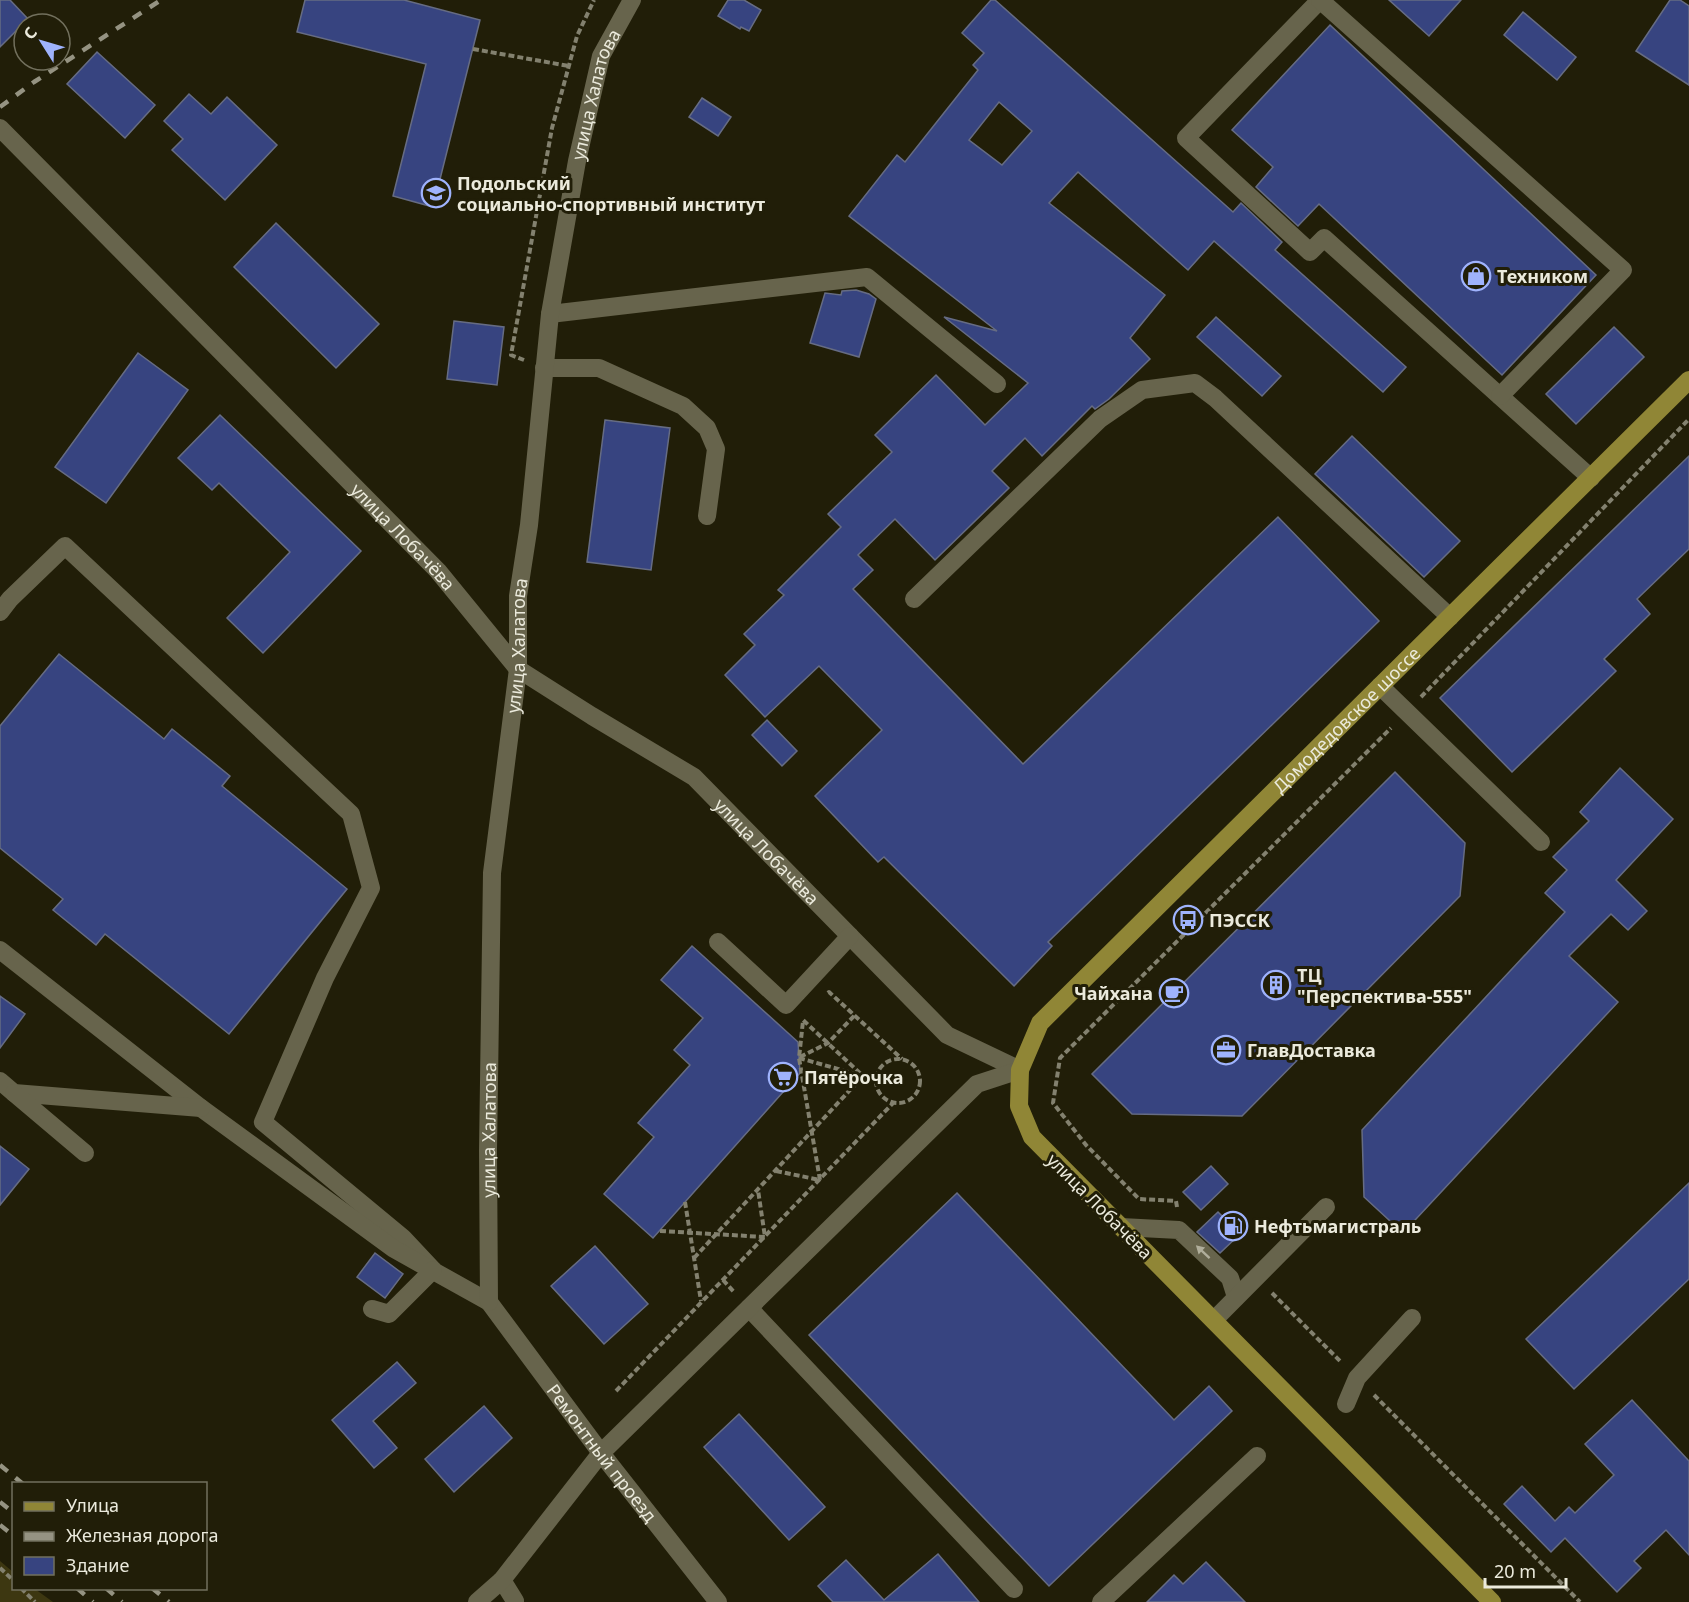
<svg xmlns="http://www.w3.org/2000/svg" width="1689" height="1602" viewBox="0 0 1689 1602" font-family="'Noto Sans',sans-serif">
<style>
.green{fill:#3d3711}
.building{fill:#374480;stroke:#666c83;stroke-width:1.5;fill-rule:evenodd}
.lines{fill:none;stroke-linecap:round;stroke-linejoin:round}
.path{stroke:#83816f;stroke-width:4;stroke-dasharray:6 3;stroke-linecap:butt}
.minor{stroke:#67644c;stroke-width:18}
.major{stroke:#908636;stroke-width:18}
.rail{stroke:#959382;stroke-width:4.5;stroke-dasharray:10 10;stroke-linecap:butt}
.oneway{fill:#b0ae9b}
.labels{text-anchor:middle;dominant-baseline:central;stroke-width:6;stroke-linejoin:round;paint-order:stroke}
.street-label{font-size:18px;fill:#ebeadc;stroke:#211e08}
.poi-label{font-size:18px;font-weight:bold;fill:#ebeadc;stroke:#211e08;text-anchor:start}
</style>
<rect width="100%" height="100%" fill="#211e08"/>
<polygon class="green" points="0,1561 13,1572 14,1588 35,1589 53,1602 0,1602"/>
<g class="building">
<polygon points="0,0 10,0 28,19 0,47"/>
<polygon points="305,0 404,0 480,20 433,207 393,196 426,64 297,32"/>
<polygon points="728,0 744,0 761,10 749,31 741,27 740,29 718,16"/>
<path d="M991,0h4l238,212 8,-9 41,39 -7,8 131,117 -23,25 -169,-151 -26,29 -110,-98 -29,31 116,92 -35,43 20,21 -41,40 -14,10 -3,-3 -50,50 -17,-18 -33,33 17,17 -74,72 -40,-41 -37,36 15,15 -20,19 170,175 255,-247 101,104 -331,321 4,4 -38,40 -130,-129 -6,5 -63,-66 67,-66 -63,-64 -54,51 -40,-42 30,-30 -11,-11 40,-39 -6,-5 63,-63 -13,-13 64,-62 -17,-17 61,-60 49,50 43,-42 -84,-66 53,14 -148,-115 48,-61 8,7 73,-92 -5,-5 11,-12 -22,-20zM999,102l33,29 -30,34 -33,-25z"/>
<polygon points="1389,0 1461,0 1429,36"/>
<polygon points="1670,0 1680,0 1689,6 1689,85 1636,51"/>
<polygon points="1523,12 1576,57 1557,80 1504,35"/>
<polygon points="1330,25 1596,275 1502,375 1319,204 1298,226 1256,187 1273,167 1232,130"/>
<polygon points="97,52 155,105 125,138 67,84"/>
<polygon points="189,94 211,114 227,97 277,145 225,200 172,150 183,139 164,121"/>
<polygon points="702,98 731,117 718,136 689,117"/>
<polygon points="276,223 379,324 336,368 234,267"/>
<polygon points="856,290 869,294 876,299 859,357 810,343 825,293 841,295 842,291"/>
<polygon points="1216,317 1281,376 1262,396 1197,337"/>
<polygon points="454,321 504,327 497,385 447,379"/>
<polygon points="1614,327 1644,357 1576,424 1546,394"/>
<polygon points="138,353 188,390 106,503 55,467"/>
<polygon points="220,415 361,551 263,653 227,618 290,552 219,483 212,490 178,458"/>
<polygon points="605,420 670,428 651,570 587,562"/>
<polygon points="1352,436 1460,541 1424,577 1315,474"/>
<polygon points="1689,456 1689,549 1637,599 1650,614 1604,659 1616,671 1512,772 1440,698"/>
<polygon points="59,654 164,739 172,729 230,776 222,786 347,889 229,1034 105,934 96,945 53,910 63,899 0,848 0,726"/>
<polygon points="767,720 797,751 782,766 752,735"/>
<polygon points="1620,768 1673,819 1616,880 1647,911 1628,930 1611,914 1569,956 1618,1002 1403,1233 1364,1197 1362,1130 1565,912 1545,893 1567,870 1553,857 1589,821 1580,812"/>
<polygon points="1395,772 1465,843 1460,896 1242,1116 1132,1114 1092,1074"/>
<polygon points="692,946 798,1042 800,1073 653,1238 604,1194 654,1137 638,1123 690,1065 674,1050 703,1018 661,980"/>
<polygon points="0,996 25,1014 0,1048"/>
<polygon points="0,1146 29,1169 0,1205"/>
<polygon points="1211,1166 1228,1184 1201,1210 1183,1192"/>
<polygon points="1689,1183 1689,1279 1574,1389 1526,1339"/>
<polygon points="957,1193 1174,1420 1209,1386 1232,1411 1049,1586 809,1335"/>
<polygon points="1218,1212 1240,1234 1220,1253 1197,1232"/>
<polygon points="595,1246 648,1304 604,1344 551,1286"/>
<polygon points="375,1253 403,1274 385,1298 357,1277"/>
<polygon points="397,1362 416,1383 373,1421 397,1448 374,1468 332,1420"/>
<polygon points="1632,1400 1689,1461 1689,1555 1666,1530 1634,1561 1641,1568 1617,1592 1565,1538 1551,1552 1504,1504 1522,1486 1555,1521 1569,1507 1575,1513 1614,1475 1585,1444"/>
<polygon points="484,1406 512,1438 454,1492 425,1459"/>
<polygon points="739,1414 825,1507 789,1540 704,1447"/>
<polygon points="938,1554 979,1602 833,1602 818,1586 846,1560 884,1600"/>
<polygon points="1206,1562 1245,1602 1147,1602 1174,1575 1183,1584"/>
</g>
<g class="lines">
<g class="path">
<polyline points="473,49 569,66"/>
<polyline points="524,360 511,355 552,128 577,36 594,0"/>
<polyline points="1421,697 1689,419"/>
<polyline points="828,993 829,992 902,1059"/>
<polyline points="800,1057 828,1043 855,1015"/>
<polyline points="799,1058 863,1076 876,1076"/>
<circle cx="898" cy="1081" r="22"/>
<polyline points="776,1171 820,1180 799,1058 803,1021"/>
<polyline points="685,1202 701,1301"/>
<polyline points="1177,1207 1176,1201 1139,1199 1086,1145 1053,1103 1060,1058 1391,728"/>
<polyline points="660,1231 765,1237 758,1190"/>
<polyline points="694,1258 863,1076 803,1020 804,1018"/>
<polyline points="723,1280 734,1292"/>
<polyline points="1272,1293 1341,1362"/>
<polyline points="616,1391 894,1102"/>
<polyline points="1374,1395 1580,1602"/>
<polyline points="0,1568 14,1581"/>
<polyline points="21,1588 35,1602"/>
</g>
<g class="minor">
<polyline points="1320,0 1186,138 1310,252 1324,238 1591,478"/>
<polyline points="1320,0 1623,270 1500,396"/>
<path id="s1" d="M0,128l438,443 80,98 74,47 102,61 253,258 73,35"/>
<polyline points="550,314 867,277 997,384"/>
<polyline points="544,368 599,368 683,406 707,428 716,449 707,516"/>
<polyline points="914,599 1100,419 1142,390 1195,383 1215,398 1450,617"/>
<polyline points="0,612 10,599 65,546 351,814 371,888 325,978 263,1122 403,1238 433,1270"/>
<polyline points="1380,686 1541,842"/>
<polyline points="718,942 786,1005 850,936"/>
<path id="s2" d="M0,950l201,158 193,141 95,53 112,151 117,149"/>
<polyline points="0,1081 14,1093 201,1108"/>
<polyline points="14,1093 85,1153"/>
<polyline points="1121,1227 1179,1230 1230,1278 1236,1297"/>
<path id="s3" d="M489,1302l-1,-151 4,-278 26,-204v-73l11,-71 21,-211 27,-153 24,-105 31,-56"/>
<polyline points="749,1308 1014,1589"/>
<polyline points="372,1309 389,1314 433,1270"/>
<polyline points="1214,1320 1326,1207"/>
<polyline points="1346,1404 1357,1378 1412,1318"/>
<polyline points="502,1580 515,1601"/>
<polyline points="477,1602 502,1580 601,1453 977,1084 1020,1070"/>
<polyline points="1101,1602 1257,1456"/>
</g>
<path class="major" id="s4" d="M1492,1602l-460,-465 -13,-31 1,-36 20,-47 649,-643"/>
<g class="rail">
<polyline points="0,107 34,82 161,0"/>
<polyline points="0,1465 23,1484"/>
<polyline points="0,1502 14,1513"/>
<polyline points="0,1525 14,1536"/>
<polyline points="77,1588 93,1602"/>
<polyline points="106,1588 122,1602"/>
<polyline points="152,1588 169,1602"/>
</g>
</g>
<defs><path id="oneway-solid" d="M-6-.8H1V-3.2L6.5 0L1 3.2V.8H-6Z" transform="scale(1.5)"/></defs>
<use class="oneway" href="#oneway-solid" transform="translate(1203 1252) rotate(-137)"/>
<defs>
<g id="university-ring" transform="scale(1.5)"><circle r="9.5" fill="#211e08" stroke="#9fb3fd" stroke-width="1.5"/><path d="M0-5L7-2L0 1L-7-2ZM-4 1L0 2.5L4 1V4Q0 6-4 4Z" fill="#9fb3fd"/></g>
<g id="shop-ring" transform="scale(1.5)"><circle r="9.5" fill="#211e08" stroke="#9fb3fd" stroke-width="1.5"/><path d="M-5-2.5h2.3a2.7 3.5 0 0 1 5.4 0H5L5.5 6h-11ZM-1.5-2.5h3a1.5 2.3 0 0 0-3 0Z" fill="#9fb3fd"/></g>
<g id="bus-ring" transform="scale(1.5)"><circle r="9.5" fill="#211e08" stroke="#9fb3fd" stroke-width="1.5"/><path d="M-5-6H5V4H4V6H2V4H-2V6H-4V4H-5ZM-3.5-4V0h7V-4ZM-3.5 1.2v1.5H-2V1.2ZM2 1.2v1.5H3.5V1.2Z" fill="#9fb3fd"/></g>
<g id="building-ring" transform="scale(1.5)"><circle r="9.5" fill="#211e08" stroke="#9fb3fd" stroke-width="1.5"/><path d="M-4-6H4V6H1V3H-1V6H-4ZM-2.5-4.3h1.7v1.8h-1.7ZM.8-4.3h1.7v1.8H.8ZM-2.5-1h1.7V.8h-1.7ZM.8-1h1.7V.8H.8Z" fill="#9fb3fd"/></g>
<g id="cafe-ring" transform="scale(1.5)"><circle r="9.5" fill="#211e08" stroke="#9fb3fd" stroke-width="1.5"/><path d="M-5.5-4.5H6V0H3Q3 3.5 0 3.5H-2.5Q-5.5 3.5-5.5 0ZM3-3.2v2h1.7v-2ZM-6 4.5H4V6H-6Z" fill="#9fb3fd"/></g>
<g id="office-ring" transform="scale(1.5)"><circle r="9.5" fill="#211e08" stroke="#9fb3fd" stroke-width="1.5"/><path d="M-6-3h4V-5.5h4V-3h4V5H-6ZM-1-4.5V-3h2v-1.5ZM-6 0V1H6V0Z" fill="#9fb3fd"/></g>
<g id="supermarket-ring" transform="scale(1.5)"><circle r="9.5" fill="#211e08" stroke="#9fb3fd" stroke-width="1.5"/><path d="M-6-5.5h2.5l.6 2H6L4.5 2H-2.5L-4.4-4H-6ZM-1.5 3.2a1.3 1.3 0 1 0 .1 0ZM3 3.2a1.3 1.3 0 1 0 .1 0Z" fill="#9fb3fd"/></g>
<g id="fuel-ring" transform="scale(1.5)"><circle r="9.5" fill="#211e08" stroke="#9fb3fd" stroke-width="1.5"/><path d="M-5.5-6h7V0h2V4h1.3V-2.5L3-4.5l.8-.8L6-3V5H2.5V1h-1V6h-7ZM-4.2-4.7v3.2H.2V-4.7Z" fill="#9fb3fd"/></g>
</defs>
<g fill-rule="evenodd">
<use href="#university-ring" x="436" y="193"/>
<use href="#shop-ring" x="1476" y="276"/>
<use href="#bus-ring" x="1188" y="920"/>
<use href="#building-ring" x="1276" y="985"/>
<use href="#cafe-ring" x="1174" y="993"/>
<use href="#office-ring" x="1226" y="1050"/>
<use href="#supermarket-ring" x="783" y="1077"/>
<use href="#fuel-ring" x="1233" y="1226"/>
</g>
<g class="labels">
<g class="street-label">
<text stroke="none"><textPath href="#s3" startOffset="1216">улица Халатова</textPath></text>
<text stroke="none"><textPath href="#s1" startOffset="574">улица Лобачёва</textPath></text>
<text stroke="none"><textPath href="#s3" startOffset="658">улица Халатова</textPath></text>
<text stroke="none"><textPath href="#s4" startOffset="1206">Домодедовское шоссе</textPath></text>
<text stroke="none"><textPath href="#s1" startOffset="1060">улица Лобачёва</textPath></text>
<text stroke="none"><textPath href="#s3" startOffset="172">улица Халатова</textPath></text>
<text transform="translate(1100 1206) rotate(45)">улица Лобачёва</text>
<text stroke="none"><textPath href="#s2" startOffset="792">Ремонтный проезд</textPath></text>
</g>
<g class="poi-label">
<text x="457" y="183">Подольский<tspan x="457" dy="21">социально-спортивный институт</tspan></text>
<text x="1497" y="276">Техником</text>
<text x="1209" y="920">ПЭССК</text>
<text x="1297" y="975">ТЦ<tspan x="1297" dy="21">"Перспектива-555"</tspan></text>
<text x="1153" y="993" text-anchor="end">Чайхана</text>
<text x="1247" y="1050">ГлавДоставка</text>
<text x="804" y="1077">Пятёрочка</text>
<text x="1254" y="1226">Нефтьмагистраль</text>
</g>
</g>
<rect x="12" y="1482" width="195" height="108" fill="#211e08" stroke="#72705d" stroke-width="1.5"/>
<rect x="24" y="1502" width="30" height="9" fill="#908636" stroke="#72705d" stroke-width="1.5"/>
<text x="66" y="1512" font-size="18" fill="#ebeadc">Улица</text>
<rect x="24" y="1532" width="30" height="9" fill="#959382" stroke="#72705d" stroke-width="1.5"/>
<text x="66" y="1542" font-size="18" fill="#ebeadc">Железная дорога</text>
<rect x="24" y="1557" width="30" height="18" fill="#374480" stroke="#72705d" stroke-width="1.5"/>
<text x="66" y="1572" font-size="18" fill="#ebeadc">Здание</text>
<g transform="translate(42 42) rotate(307)"><circle r="28" fill="#211e08" stroke="#72705d" stroke-width="1.5"/>
<path d="M0-4.5L10 22L0 15L-10 22Z" fill="#9fb3fd"/>
<text y="-9" font-size="16" font-weight="bold" text-anchor="middle" fill="#ebeadc">С</text>
</g>
<path d="M1485 1578v9h81v-9" fill="none" stroke="#ebeadc" stroke-width="3"/>
<text x="1494" y="1578" font-size="18" fill="#ebeadc" stroke="#211e08" stroke-width="4.5" paint-order="stroke">20 m</text>
</svg>
